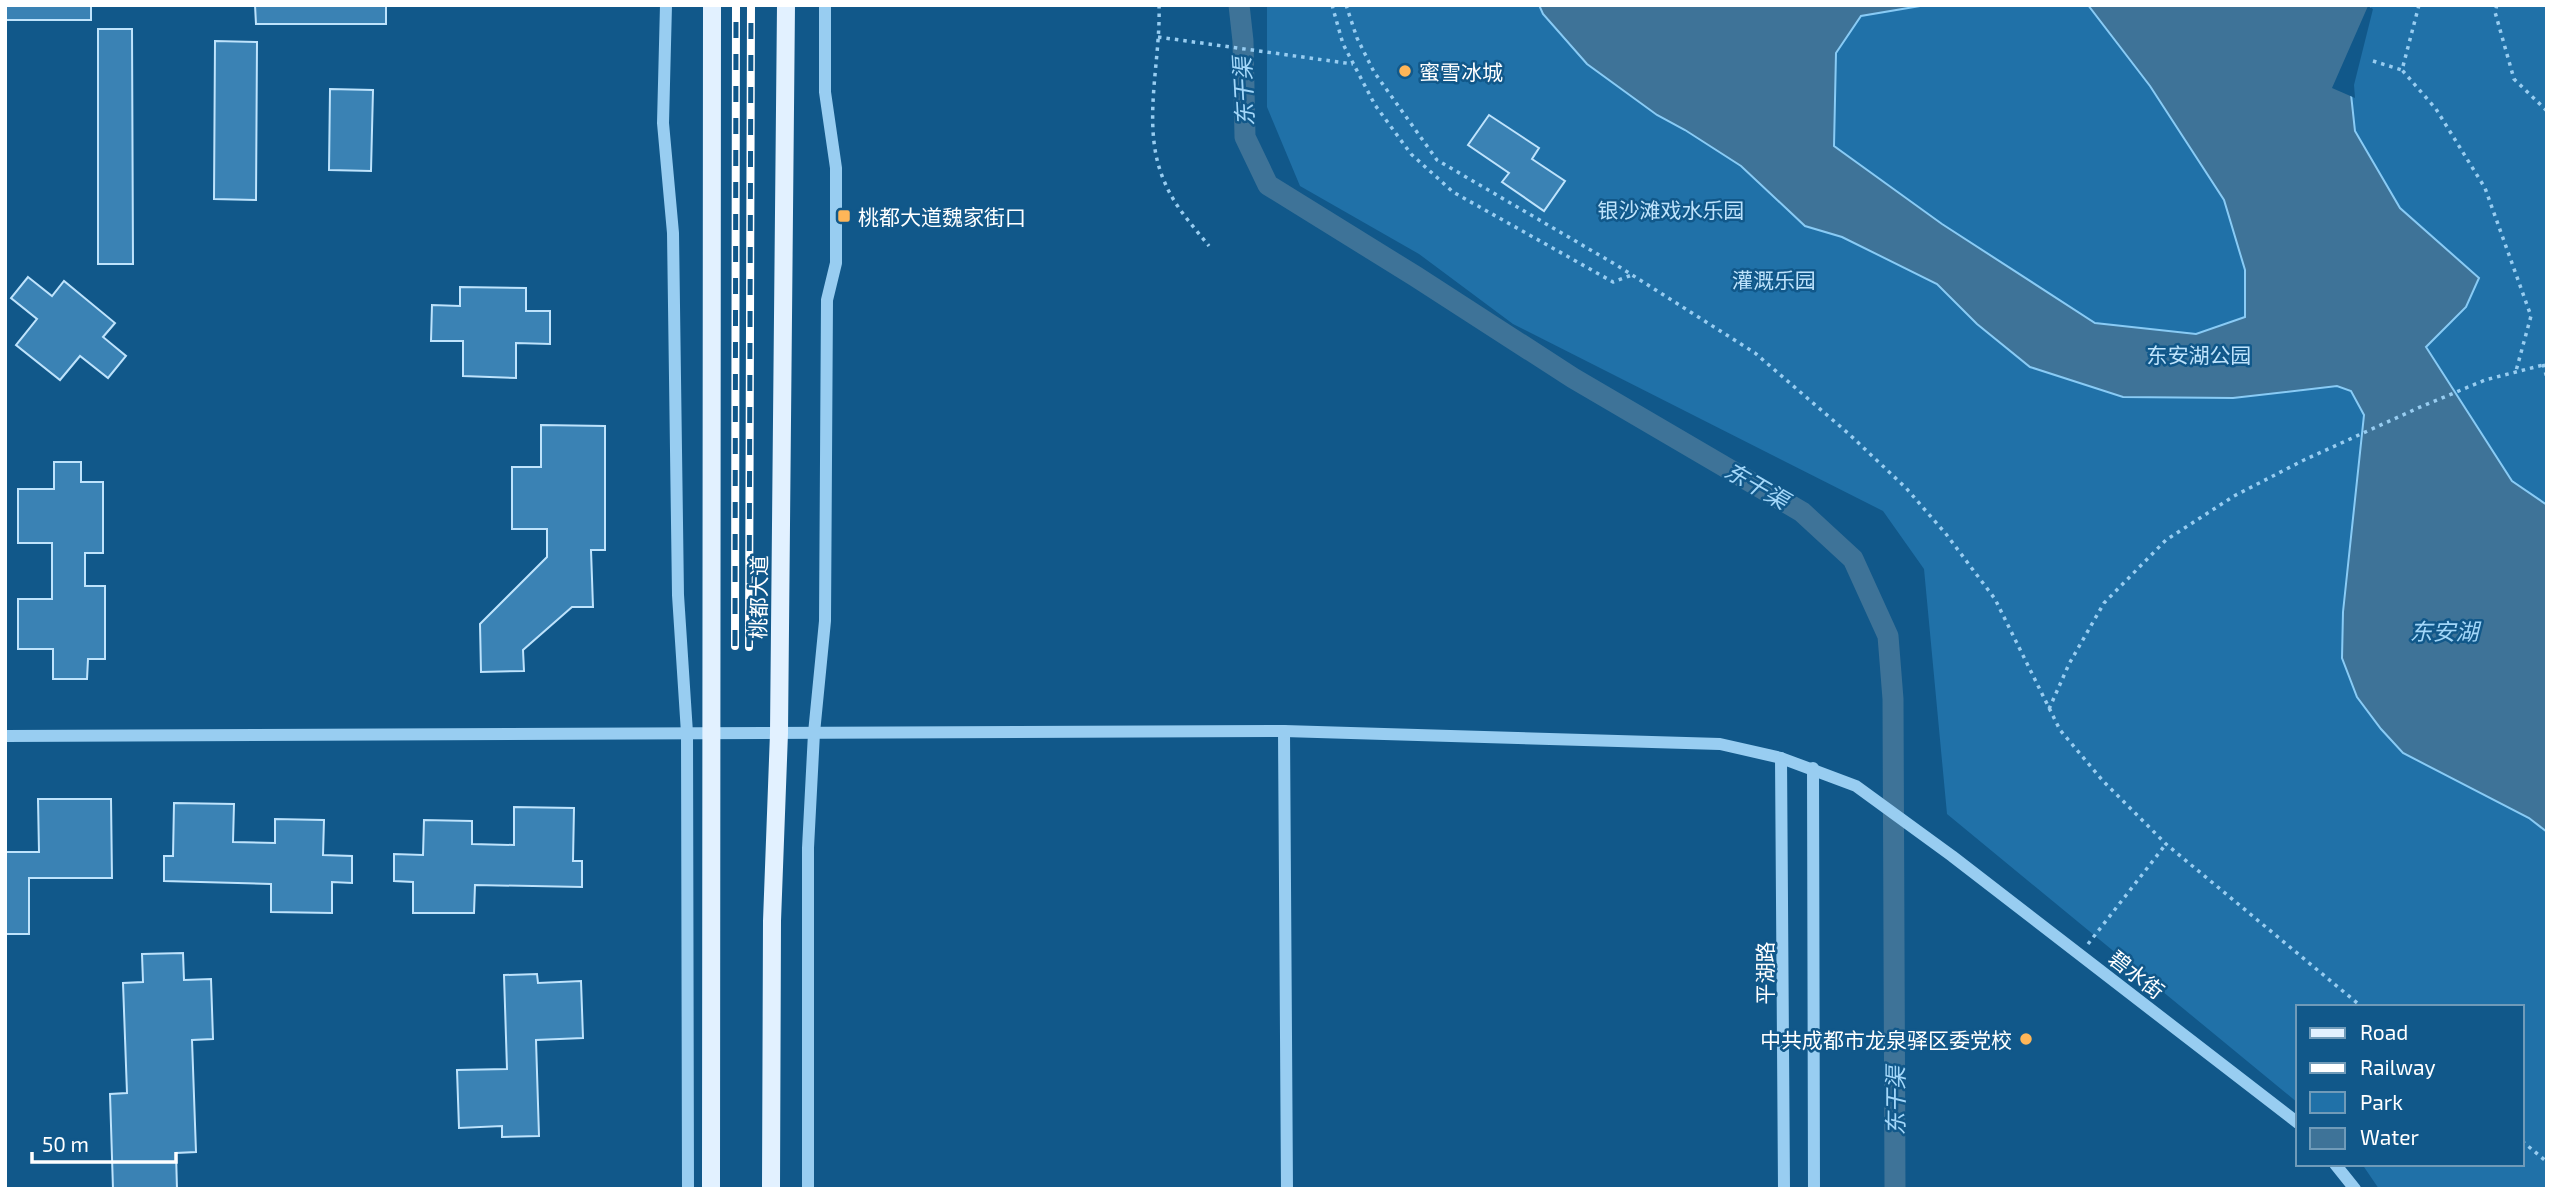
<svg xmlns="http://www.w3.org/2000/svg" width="2552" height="1194" viewBox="0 0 2552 1194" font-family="'Exo 2','Noto Sans SC',sans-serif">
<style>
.green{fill:#2071a8}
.water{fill:#3e7398;stroke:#89cbf5;stroke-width:2}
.pier{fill:#11588a}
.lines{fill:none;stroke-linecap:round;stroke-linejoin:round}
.canal{stroke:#3e7398;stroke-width:21}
.building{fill:#3a82b4;stroke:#bee3fc;stroke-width:2}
.path{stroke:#98cdf1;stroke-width:3.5;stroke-dasharray:3.5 5;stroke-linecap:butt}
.minor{stroke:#98cdf1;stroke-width:12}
.major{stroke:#e2f1ff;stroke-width:18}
.rail-casing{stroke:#fff;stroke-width:8}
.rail{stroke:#11588a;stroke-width:5;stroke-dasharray:16;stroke-linecap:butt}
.poi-dot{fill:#ffb658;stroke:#11588a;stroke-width:2.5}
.labels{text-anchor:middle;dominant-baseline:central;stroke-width:5;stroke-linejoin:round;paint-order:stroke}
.poi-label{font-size:21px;fill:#fff;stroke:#11588a;text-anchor:start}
.park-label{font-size:21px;fill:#bee3fc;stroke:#11588a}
.street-label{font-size:21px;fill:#fff;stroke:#11588a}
.water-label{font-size:23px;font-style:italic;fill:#a3d7f9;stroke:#11588a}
</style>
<rect width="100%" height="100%" fill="#11588a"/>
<polygon class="green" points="1267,5 2547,5 2547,1189 2379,1189 2362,1164 2522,1164 2522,1007 2298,1007 2298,1103 1947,814 1924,569 1883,511 1513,324 1419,254 1300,186 1267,107"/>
<polygon class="water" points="1539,5 1926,5 1861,16 1836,53 1834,146 1942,224 2095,323 2196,334 2245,317 2245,270 2224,200 2150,86 2088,5 2370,5 2350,85 2355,131 2400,208 2479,278 2466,307 2426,347 2512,481 2547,505 2547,832 2529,818 2403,753 2381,729 2357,697 2342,658 2343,612 2364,415 2351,391 2337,386 2233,398 2123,397 2030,367 1977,324 1937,284 1842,237 1805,226 1741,166 1685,130 1657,115 1587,64 1543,14"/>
<polygon class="pier" points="2368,6 2373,9 2354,85 2355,98 2332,88"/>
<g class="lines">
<polyline class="canal" points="1239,5 1243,41 1245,137 1268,185 1415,276 1573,378 1802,512 1853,559 1888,636 1893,699 1895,1189"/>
</g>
<g class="building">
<rect x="5" y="5" width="86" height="15"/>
<polygon points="255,5 386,5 386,24 256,24"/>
<polygon points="98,29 132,29 133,264 98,264"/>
<polygon points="215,41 257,42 256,200 214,199"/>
<polygon points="330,89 373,90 371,171 329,170"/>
<polygon points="1489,115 1539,148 1532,159 1565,181 1544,211 1502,182 1509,173 1468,145"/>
<polygon points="28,277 52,296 64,281 115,323 103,337 126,356 108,378 80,356 60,380 16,345 37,319 11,298"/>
<polygon points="460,287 526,288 526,311 550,311 550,344 516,343 516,378 463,376 463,341 431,341 432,305 460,306"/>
<polygon points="541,425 605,426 605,550 591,550 593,607 572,607 523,650 524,671 481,672 480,624 547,557 547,529 512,529 512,467 541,467"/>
<polygon points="54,462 81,462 81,482 103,482 103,553 85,553 85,586 105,586 105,659 88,659 87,679 53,679 53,649 18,649 18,599 52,599 52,543 18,543 18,489 54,489"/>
<polygon points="38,799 111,799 112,878 29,878 29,934 5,934 5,852 39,852"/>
<polygon points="174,803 234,804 233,842 275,843 275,819 324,820 323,855 352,856 352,883 332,882 332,913 271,912 271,884 164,881 164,856 173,856"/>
<polygon points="514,807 574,808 573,861 582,861 582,887 475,885 474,913 413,913 413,882 394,881 394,854 423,855 424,820 472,821 472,844 514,845"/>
<polygon points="183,953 184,980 211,979 213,1039 192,1040 196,1152 176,1153 177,1189 113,1189 110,1094 127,1093 123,983 143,982 142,954"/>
<polygon points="537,974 538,983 581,981 583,1038 536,1040 539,1136 502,1137 502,1126 459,1128 457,1070 507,1069 504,975"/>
</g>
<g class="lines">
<g class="path">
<path d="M1159,5c2,59 -19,123 6,178 10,24 28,43 44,63"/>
<polyline points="1332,5 1343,44 1375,105 1411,154 1453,192 1613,282 1632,275"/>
<polyline points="1346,5 1357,38 1374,72 1437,160 1618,266 1755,353 1849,434 1906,488 1946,534 1995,599 2060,730 2103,781 2166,844 2362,1007"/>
<polyline points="2419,5 2402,70 2436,109 2485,188 2531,316 2516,371"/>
<polyline points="2497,5 2495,12 2514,79 2547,111"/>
<polyline points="1158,37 1353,64"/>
<polyline points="2373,61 2402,70"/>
<polyline points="2543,364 2547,378"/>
<polyline points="2049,709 2069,664 2104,603 2166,540 2234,496 2304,460 2418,408 2485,380 2547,364"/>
<polyline points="2088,944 2166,844"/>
<polyline points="2522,1141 2547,1162"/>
</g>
<g class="minor">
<polyline points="666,5 663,123 673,233 678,595 687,733 688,1189"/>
<polyline points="1284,731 1287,1189"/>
<polyline points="5,736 1284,731 1720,744 1781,758 1856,786 1952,856 2298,1123"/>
<polyline points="1781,758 1784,1189"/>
<polyline points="1813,768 1814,1189"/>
<polyline points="2335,1164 2355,1189"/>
<polyline points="808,1189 808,848 814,733 825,621 827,300 836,263 836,168 825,92 825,5"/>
</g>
<g class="major">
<polyline points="711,1189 712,5"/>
<polyline points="771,1189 772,921 779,733 786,5"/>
</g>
<g class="rail-casing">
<g id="rail">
<polyline points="735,646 736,5"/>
<polyline points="749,647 751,5"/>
</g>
</g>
<use href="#rail" class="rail"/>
</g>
<g class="poi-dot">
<circle cx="1405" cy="71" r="7"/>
<rect x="837" y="209" width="14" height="14" rx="3.5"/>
<circle cx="2026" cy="1039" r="7"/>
</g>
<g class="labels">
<g class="poi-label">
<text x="1419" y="71">蜜雪冰城</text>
<text x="858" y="216">桃都大道魏家街口</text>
<text x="2012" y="1039" text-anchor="end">中共成都市龙泉驿区委党校</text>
</g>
<g class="park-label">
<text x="1671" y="209">银沙滩戏水乐园</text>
<text x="1774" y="279">灌溉乐园</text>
<text x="2199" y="354">东安湖公园</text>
</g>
<g class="street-label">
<text transform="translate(758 597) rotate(-89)">桃都大道</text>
<text transform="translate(1764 973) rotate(-90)">平湖路</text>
<text transform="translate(2137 974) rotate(38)">碧水街</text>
</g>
<g class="water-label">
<text transform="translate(1243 92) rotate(-93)">东干渠</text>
<text transform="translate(1757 485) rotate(30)">东干渠</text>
<text x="2444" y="631">东安湖</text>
<text transform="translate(1895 1101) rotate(-90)">东干渠</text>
</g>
</g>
<rect width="2552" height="1194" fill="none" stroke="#ffffff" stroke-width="14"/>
<rect x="2296" y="1005" width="228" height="161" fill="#11588a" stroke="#709bb9" stroke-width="2"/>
<rect x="2310" y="1028" width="35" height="10" fill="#e2f1ff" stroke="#709bb9" stroke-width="2"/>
<text x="2360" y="1040" font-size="21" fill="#ffffff">Road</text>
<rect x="2310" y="1063" width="35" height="10" fill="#ffffff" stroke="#709bb9" stroke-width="2"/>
<text x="2360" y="1075" font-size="21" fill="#ffffff">Railway</text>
<rect x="2310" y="1092" width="35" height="21" fill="#2071a8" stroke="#709bb9" stroke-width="2"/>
<text x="2360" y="1110" font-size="21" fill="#ffffff">Park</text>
<rect x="2310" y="1128" width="35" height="21" fill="#3e7398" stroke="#709bb9" stroke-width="2"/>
<text x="2360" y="1145" font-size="21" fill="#ffffff">Water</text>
<path d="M32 1152v10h144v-10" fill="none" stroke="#ffffff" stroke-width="3.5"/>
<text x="42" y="1152" font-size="21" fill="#ffffff" stroke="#11588a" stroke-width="5" paint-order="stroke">50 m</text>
</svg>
